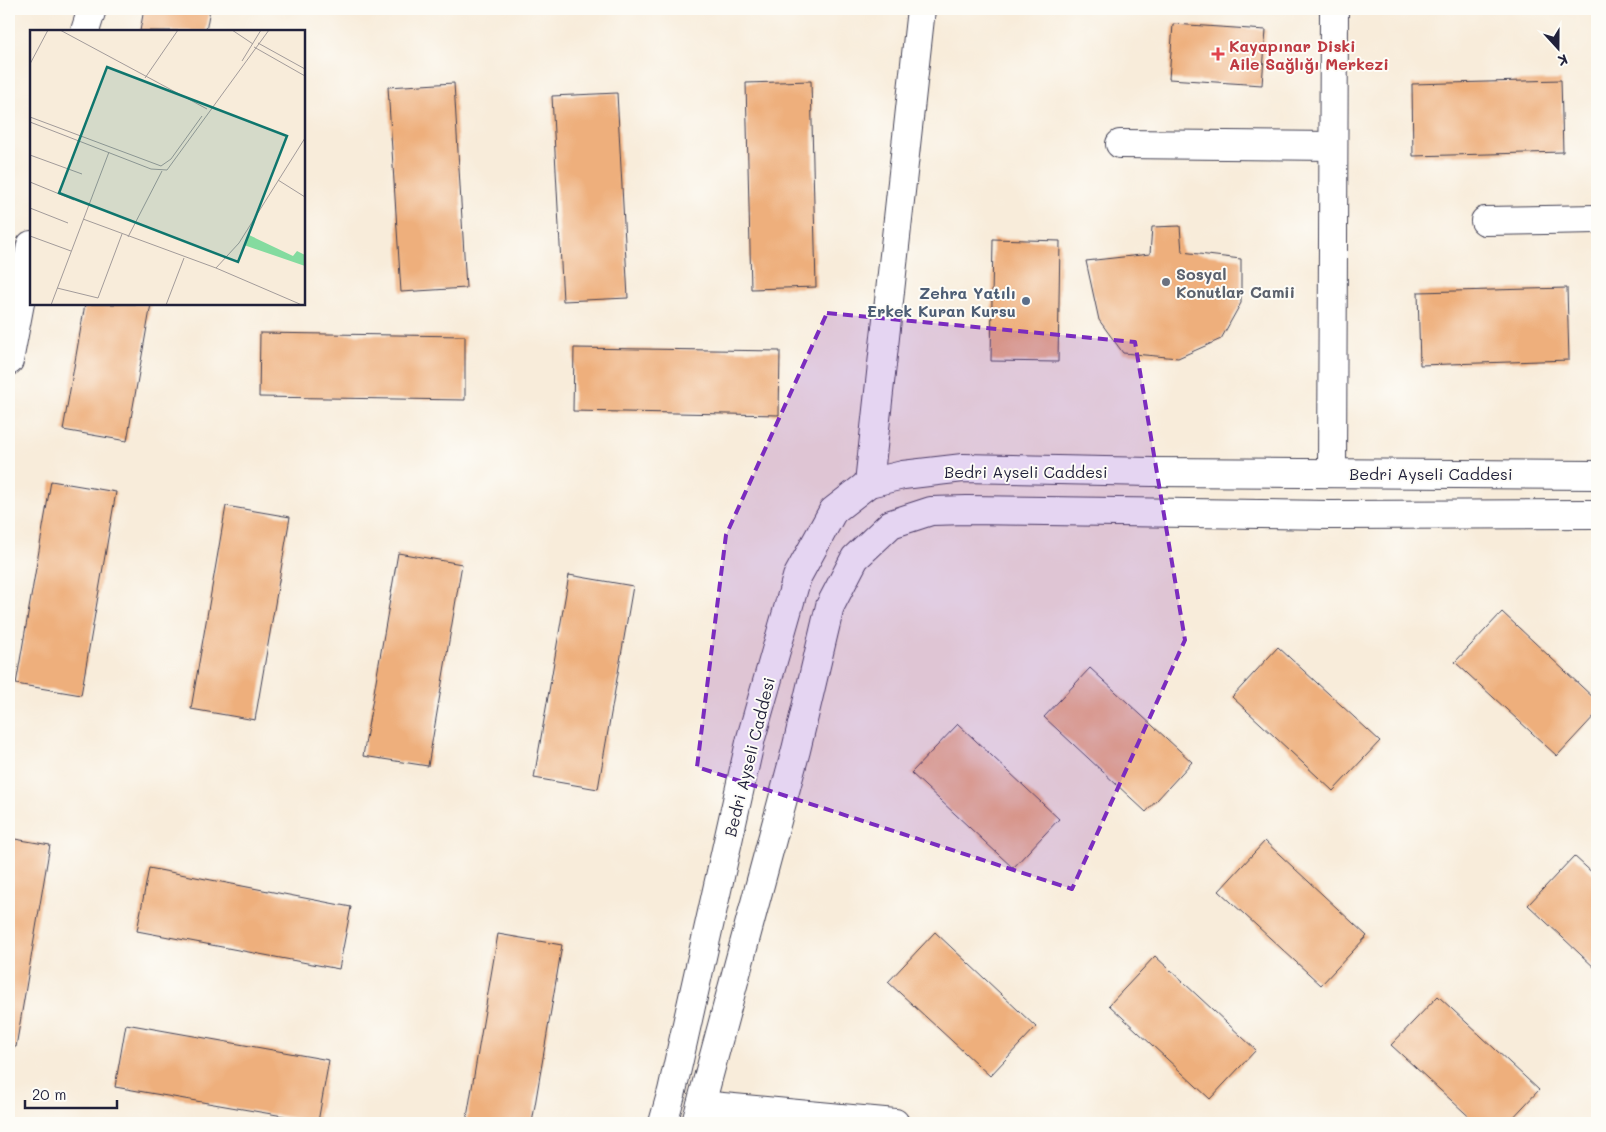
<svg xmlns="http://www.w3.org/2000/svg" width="1606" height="1132" viewBox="0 0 1606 1132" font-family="Mali,sans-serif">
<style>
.building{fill:#eeaf7c}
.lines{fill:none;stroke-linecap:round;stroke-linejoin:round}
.minor-casing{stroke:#424053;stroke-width:30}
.major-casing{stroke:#424053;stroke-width:30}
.minor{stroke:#fff;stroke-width:28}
.major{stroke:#fff;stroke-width:28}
.marked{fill:#7b2cbf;fill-opacity:0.2;stroke:#7b2cbf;stroke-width:4;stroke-dasharray:10 6;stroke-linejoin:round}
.health-dot{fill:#e0444e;stroke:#fdfcf7;stroke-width:2}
.worship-dot{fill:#6b7280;stroke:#fdfcf7;stroke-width:2}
.service-dot{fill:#5c6f8a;stroke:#fdfcf7;stroke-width:2}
.labels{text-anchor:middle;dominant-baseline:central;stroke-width:4;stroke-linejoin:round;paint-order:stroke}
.health-label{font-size:16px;font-weight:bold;fill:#be3a42;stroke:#fdfcf7;text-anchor:start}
.worship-label{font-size:16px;font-weight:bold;fill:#5b616d;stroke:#fdfcf7;text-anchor:start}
.service-label{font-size:16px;font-weight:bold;fill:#4e5e75;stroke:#fdfcf7;text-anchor:end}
.street-label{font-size:16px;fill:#22223b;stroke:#fdfcf7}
.inset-road{fill:none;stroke:#a29b9a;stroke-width:1}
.view{fill:#0f766e;fill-opacity:0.15;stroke:#0f766e;stroke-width:2.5}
.inset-edge{fill:none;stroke:#22223b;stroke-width:2.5}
</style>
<rect width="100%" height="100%" fill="#fdfcf7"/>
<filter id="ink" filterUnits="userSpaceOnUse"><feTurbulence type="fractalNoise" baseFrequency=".02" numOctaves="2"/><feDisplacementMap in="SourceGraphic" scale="10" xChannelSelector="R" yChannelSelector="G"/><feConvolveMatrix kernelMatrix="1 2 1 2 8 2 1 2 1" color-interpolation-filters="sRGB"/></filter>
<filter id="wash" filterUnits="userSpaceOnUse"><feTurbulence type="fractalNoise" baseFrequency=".0096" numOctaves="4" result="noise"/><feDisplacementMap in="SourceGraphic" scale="20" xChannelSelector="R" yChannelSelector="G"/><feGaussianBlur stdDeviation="1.12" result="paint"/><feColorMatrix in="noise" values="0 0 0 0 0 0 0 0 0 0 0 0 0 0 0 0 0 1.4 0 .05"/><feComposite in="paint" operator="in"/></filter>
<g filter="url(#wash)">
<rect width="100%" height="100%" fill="#f8ecda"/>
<g id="blocks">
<g class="building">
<polygon points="144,9 210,9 206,31 140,31"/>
<polygon points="1173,24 1266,30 1262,85 1169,79"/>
<polygon points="1561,80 1563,152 1413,156 1412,84"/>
<polygon points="811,81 816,287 751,289 746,83"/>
<polygon points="454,83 466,288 401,292 388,87"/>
<polygon points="617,93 628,298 563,301 552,96"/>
<polygon points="1180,226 1182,252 1241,259 1241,303 1221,339 1178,358 1123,353 1099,320 1086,261 1150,254 1152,227"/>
<polygon points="993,239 1060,241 1058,362 991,361"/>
<polygon points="1567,288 1569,360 1420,365 1418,292"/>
<polygon points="85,304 151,304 127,441 63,430"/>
<polygon points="260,333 465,336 465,400 259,397"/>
<polygon points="574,348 780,351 779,415 573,411"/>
<polygon points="51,481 116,492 81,695 16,684"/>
<polygon points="226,506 290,517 255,720 191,709"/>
<polygon points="398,553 462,564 428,766 363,756"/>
<polygon points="569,575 633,586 598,789 534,778"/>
<polygon points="1502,612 1597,701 1597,713 1557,756 1455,662"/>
<polygon points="1278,647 1380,741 1333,791 1232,697"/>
<polygon points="1090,668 1192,762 1146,812 1044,717"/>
<polygon points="958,724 1059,819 1013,868 911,773"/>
<polygon points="9,838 50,845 16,1047 9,1046"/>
<polygon points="1265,841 1367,936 1321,985 1219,891"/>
<polygon points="1574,856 1597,877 1597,970 1528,905"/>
<polygon points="149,868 351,907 339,969 137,931"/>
<polygon points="935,932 1036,1027 990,1076 888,982"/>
<polygon points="498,934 562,945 532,1123 466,1123"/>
<polygon points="1155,956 1256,1050 1210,1099 1109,1005"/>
<polygon points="1438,996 1539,1090 1508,1123 1476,1123 1391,1045"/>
<polygon points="126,1024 329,1060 318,1122 115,1087"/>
</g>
</g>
</g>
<g filter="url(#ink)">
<use href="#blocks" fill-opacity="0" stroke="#424053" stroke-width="1"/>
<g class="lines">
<g class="minor-casing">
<g id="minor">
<polyline points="85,31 92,9"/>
<polyline points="1120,144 1333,146"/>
<polyline points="1485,221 1597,219"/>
<polyline points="9,361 31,245"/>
<polyline points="1332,473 1334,9"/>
<polyline points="869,483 921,9"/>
<polyline points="701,1105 895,1123"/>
</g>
</g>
<g class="major-casing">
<g id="major">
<polyline points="663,1123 672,1091 751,738 797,577 833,511 869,483 903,475 963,468 1152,472 1597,475"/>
<polyline points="696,1123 796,750 830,606 855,558 891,524 931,511 967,510 1330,515 1597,514"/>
</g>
</g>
<use href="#minor" class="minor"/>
<use href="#major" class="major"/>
</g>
</g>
<path class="marked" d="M827,313l308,29 50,298 -113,249 -375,-122 29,-232z"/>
<path class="health-dot" d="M1215.5 46.5h5v5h5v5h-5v5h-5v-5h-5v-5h5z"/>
<circle class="worship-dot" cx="1166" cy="282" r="5"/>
<circle class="service-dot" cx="1026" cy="301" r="5"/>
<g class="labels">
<g class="health-label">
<text x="1229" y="45">Kayapınar Diski<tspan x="1229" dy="18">Aile Sağlığı Merkezi</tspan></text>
</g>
<g class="worship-label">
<text x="1176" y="273">Sosyal<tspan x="1176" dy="18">Konutlar Camii</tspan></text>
</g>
<g class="service-label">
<text x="1016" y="292">Zehra Yatılı<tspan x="1016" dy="18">Erkek Kuran Kursu</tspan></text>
</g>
<g class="street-label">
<text x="1026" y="471">Bedri Ayseli Caddesi</text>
<text x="1431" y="473">Bedri Ayseli Caddesi</text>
<text transform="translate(749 757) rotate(-76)">Bedri Ayseli Caddesi</text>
</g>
</g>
<g transform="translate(30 30)">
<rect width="275" height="275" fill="#f8ecda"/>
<path d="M219,205l44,21 4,-5 8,4v11l-61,-21z" fill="#84db9f"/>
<path class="inset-road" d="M30,0l147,79M202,0l21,14M228,13l47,26M224,17l51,29M212,31l19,-31M0,34l18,-34M115,48l33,-48M0,87l131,49 10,-7 31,-43M0,92l121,47 16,1 102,-140M0,125l52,19M248,150l27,17M0,152l44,18M0,178l38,15M53,189l133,49 23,-25 66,-105M0,206l41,15M98,207l34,-66M186,238l86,37M27,258l41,10 24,-64M21,275l58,-153M136,275l18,-47"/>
<path class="view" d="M77,37l180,69 -49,126 -179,-69z"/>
<rect width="275" height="275" class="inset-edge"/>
</g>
<rect width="1606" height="1132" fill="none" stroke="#fdfcf7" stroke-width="30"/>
<g transform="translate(1558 48) rotate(159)" stroke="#fdfcf7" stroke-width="4" paint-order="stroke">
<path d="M0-4L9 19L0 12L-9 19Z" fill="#22223b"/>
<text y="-8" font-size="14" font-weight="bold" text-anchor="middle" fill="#22223b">K</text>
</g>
<path d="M25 1100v8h92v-8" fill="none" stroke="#22223b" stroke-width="2.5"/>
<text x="32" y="1100" font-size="15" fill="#22223b" stroke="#fdfcf7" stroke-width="4" paint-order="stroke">20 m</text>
</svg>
